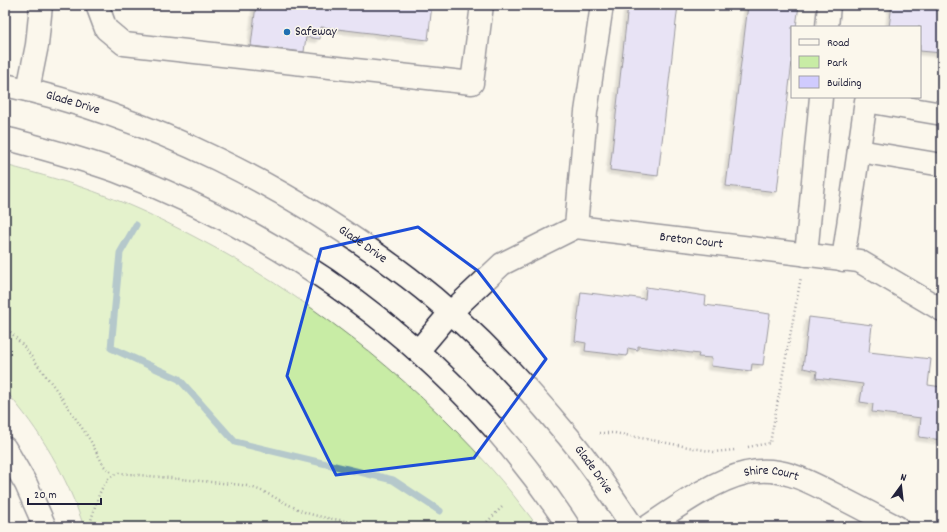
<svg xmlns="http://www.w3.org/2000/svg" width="947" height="532" viewBox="0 0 947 532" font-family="Dekko,sans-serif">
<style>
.green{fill:#c8eca5;stroke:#758770}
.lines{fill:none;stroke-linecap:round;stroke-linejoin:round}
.stream{stroke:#5f8ea2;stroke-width:7}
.building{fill:#d0cbfe;stroke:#22223b;filter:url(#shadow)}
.minor-casing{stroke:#22223b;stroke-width:25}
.path{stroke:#22223b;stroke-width:2.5;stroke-dasharray:1 3;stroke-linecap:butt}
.minor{stroke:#fbf7ec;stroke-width:22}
.marked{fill:none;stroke:#1d4ed8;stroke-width:3;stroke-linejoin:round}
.poi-dot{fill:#1f6fb2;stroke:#fbf7ec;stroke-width:1.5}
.labels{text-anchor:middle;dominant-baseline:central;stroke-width:3;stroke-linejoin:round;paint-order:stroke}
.poi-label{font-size:13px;fill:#22223b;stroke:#fbf7ec;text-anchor:start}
.street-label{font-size:13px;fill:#22223b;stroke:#fbf7ec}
</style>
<defs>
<filter id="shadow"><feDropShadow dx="-3.5" dy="3.5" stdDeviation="1" flood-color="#0004"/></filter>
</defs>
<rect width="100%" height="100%" fill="#fbf7ec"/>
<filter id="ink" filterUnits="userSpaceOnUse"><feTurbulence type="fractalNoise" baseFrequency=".025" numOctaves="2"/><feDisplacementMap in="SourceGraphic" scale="8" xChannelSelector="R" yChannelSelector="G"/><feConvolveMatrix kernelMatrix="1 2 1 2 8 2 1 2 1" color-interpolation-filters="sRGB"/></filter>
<g filter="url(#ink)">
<path class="green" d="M5,165c34,9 68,18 101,31 30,11 58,25 87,40 112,58 211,136 295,229 18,20 34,41 50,62h-454c-18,-53 -43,-95 -79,-137z"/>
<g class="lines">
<polyline class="stream" points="136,225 120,253 111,348 179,379 235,442 393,480 440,511"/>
</g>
<g class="building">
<polygon points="256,5 432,5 428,40 321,27 320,39 306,37 304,52 251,46"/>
<polygon points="628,5 678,5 658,176 610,170"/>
<polygon points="748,5 799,5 796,27 792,27 792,61 777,192 726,186"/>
<polygon points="892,5 942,5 942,53 920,51 920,27 889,27"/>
<polygon points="646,287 706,296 705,305 770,314 763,365 752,364 751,371 711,366 712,358 698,357 699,354 638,346 638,350 628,348 627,356 585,351 586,343 575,341 581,292 630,298 630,297 645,299"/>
<polygon points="809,317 872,325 869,352 931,359 928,385 942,387 942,440 919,437 921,418 872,412 873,404 860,402 863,384 816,378 817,371 803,368"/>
</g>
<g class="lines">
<g class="minor-casing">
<g id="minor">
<polyline points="97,5 106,29 124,44 472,83 482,5"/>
<polyline points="827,27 829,5"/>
<path id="s1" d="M5,85c146,31 286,103 404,193 56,43 107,96 152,150 27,31 49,65 72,99"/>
<polyline points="28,90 37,45 41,5"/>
<path d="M5,138c37,10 75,20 111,33 189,72 342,187 453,356"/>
<polyline points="859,151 942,165"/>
<polyline points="576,227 586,112 602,5"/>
<polyline points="806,255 821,97"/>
<polyline points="843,260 866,101 942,114"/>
<path id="s2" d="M418,351l32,-38 52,-49 74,-37 283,34 83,49"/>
<polyline points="5,448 26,484 45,527"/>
<path id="s3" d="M647,527c27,-18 67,-47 99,-54 35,-9 66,10 97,26 18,9 36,19 54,28"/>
</g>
</g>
<g class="path">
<polyline points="5,326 25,348 58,392 90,440 104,466 113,474"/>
<polyline points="599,433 615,433 714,452 735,450"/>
<polyline points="748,447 770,443 801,277"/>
<path d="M89,527c6,-17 10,-49 30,-54l123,12c24,4 44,21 68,29 21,6 45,7 67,13"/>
<polyline points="487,527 484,525 503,506"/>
</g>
<use href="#minor" class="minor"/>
</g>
</g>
<path d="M0 0H947V532H0ZM418,227l60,44 68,88 -72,99 -138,17 -49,-99 34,-127z" fill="#fbf7ec" fill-opacity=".55" fill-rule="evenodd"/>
<path class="marked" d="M418,227l60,44 68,88 -72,99 -138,17 -49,-99 34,-127z"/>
<circle class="poi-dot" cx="287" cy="32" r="4"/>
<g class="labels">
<g class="poi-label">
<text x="295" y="32">Safeway</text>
</g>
<g class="street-label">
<text stroke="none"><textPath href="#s1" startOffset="70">Glade Drive</textPath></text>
<text stroke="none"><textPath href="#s2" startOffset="320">Breton Court</textPath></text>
<text stroke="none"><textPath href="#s1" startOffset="394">Glade Drive</textPath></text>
<text stroke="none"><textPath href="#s1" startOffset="718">Glade Drive</textPath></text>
<text stroke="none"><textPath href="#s3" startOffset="139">Shire Court</textPath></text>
</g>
</g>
<rect width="947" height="532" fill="none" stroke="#fbf7ec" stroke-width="20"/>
<rect x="10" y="10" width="927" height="512" fill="none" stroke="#22223b" stroke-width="1.5" filter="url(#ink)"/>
<rect x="791" y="26" width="130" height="72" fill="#fbf7ec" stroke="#a4a2a5"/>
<rect x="799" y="39" width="20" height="6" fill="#fbf7ec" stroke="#a4a2a5"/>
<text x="827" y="46" font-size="12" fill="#22223b">Road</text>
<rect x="799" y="56" width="20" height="12" fill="#c8eca5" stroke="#a4a2a5"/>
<text x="827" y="66" font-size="12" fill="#22223b">Park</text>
<rect x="799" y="76" width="20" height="12" fill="#d0cbfe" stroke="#a4a2a5"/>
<text x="827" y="86" font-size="12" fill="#22223b">Building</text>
<g transform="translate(901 486) rotate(15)" stroke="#fbf7ec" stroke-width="3" paint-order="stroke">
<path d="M0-3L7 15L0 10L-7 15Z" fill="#22223b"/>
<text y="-6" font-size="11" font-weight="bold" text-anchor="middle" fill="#22223b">N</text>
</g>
<path d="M28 498v6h73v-6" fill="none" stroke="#22223b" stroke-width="2"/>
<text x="34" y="498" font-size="12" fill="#22223b" stroke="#fbf7ec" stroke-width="3" paint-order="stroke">20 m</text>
</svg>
